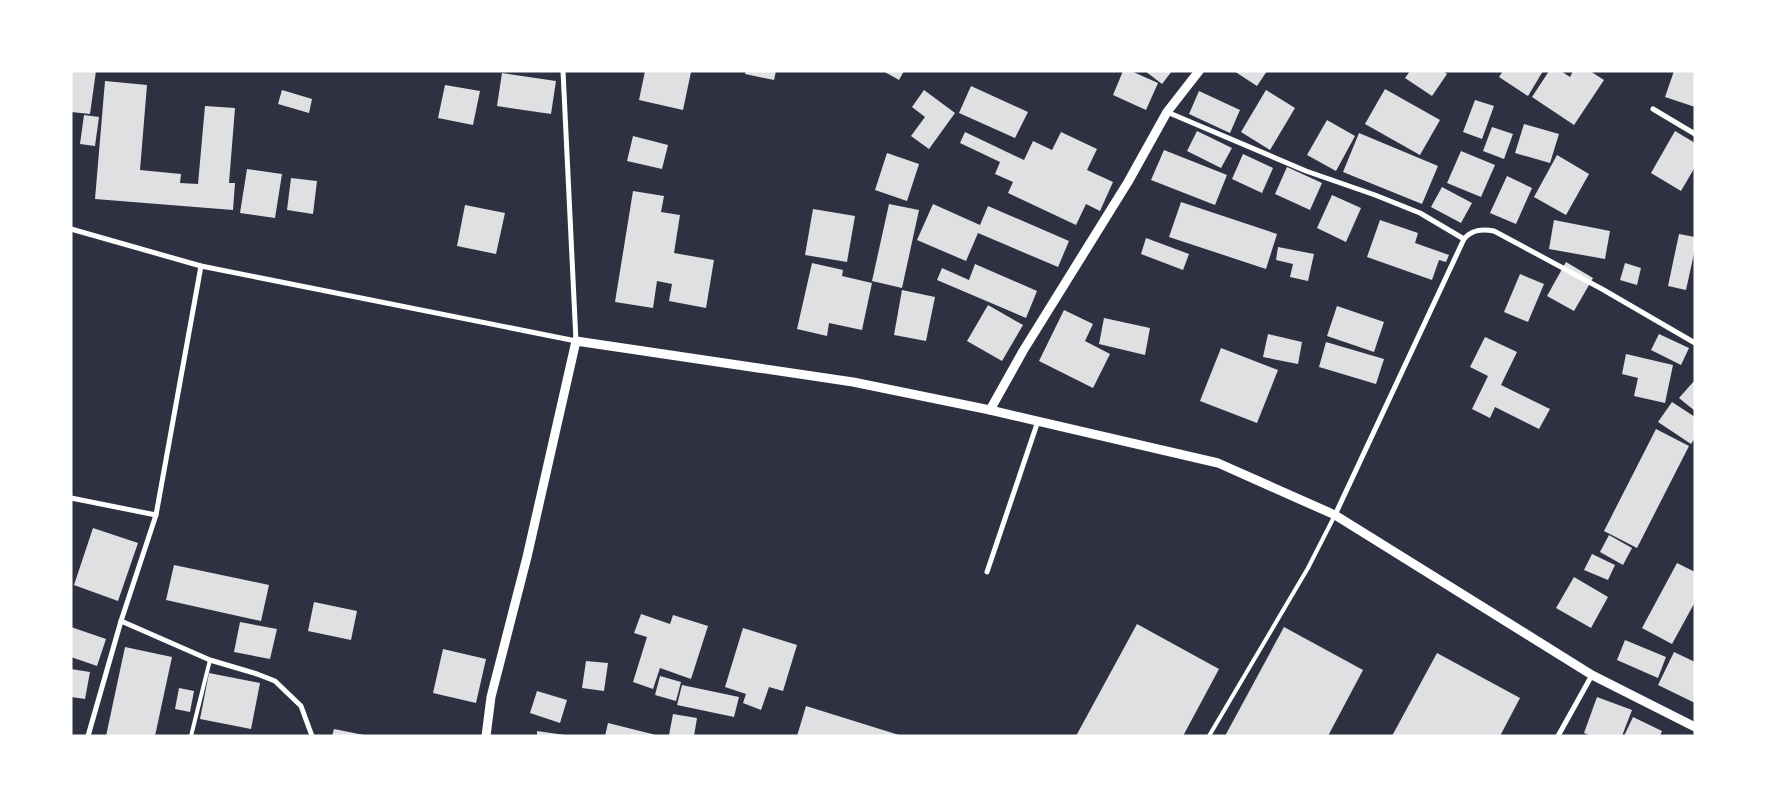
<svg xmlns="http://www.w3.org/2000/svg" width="1766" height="807" viewBox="0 0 1766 807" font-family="Signika,sans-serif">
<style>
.building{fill:#e0e0e3}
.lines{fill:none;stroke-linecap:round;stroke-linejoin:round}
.service{stroke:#fff;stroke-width:4}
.minor{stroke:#fff;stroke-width:5}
.tertiary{stroke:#fff;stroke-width:9}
</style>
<rect width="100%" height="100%" fill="#2d3142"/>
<g class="building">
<polygon points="71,71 96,71 90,114 71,112"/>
<polygon points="645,71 691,72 683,110 639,100"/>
<polygon points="746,71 776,71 774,80 745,74"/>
<polygon points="883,71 904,71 899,80"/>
<polygon points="1123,71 1131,71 1158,83 1146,110 1113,95"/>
<polygon points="1145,71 1172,71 1162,84"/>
<polygon points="1234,71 1267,71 1257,86"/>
<polygon points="1410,71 1443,71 1447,74 1432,96 1405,78"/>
<polygon points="1503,71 1543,71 1528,96 1499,77"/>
<polygon points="1549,71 1561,71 1570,77 1573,71 1590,71 1604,80 1574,125 1532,97"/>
<polygon points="1674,71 1695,71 1695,107 1665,97"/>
<polygon points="502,73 556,81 551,114 497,106"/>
<polygon points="105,81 147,85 140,170 181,174 180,183 198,184 205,106 235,108 229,183 235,183 233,210 95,199"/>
<polygon points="445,85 480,91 473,125 438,118"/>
<polygon points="971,86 1028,112 1015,138 959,113"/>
<polygon points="1385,89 1440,120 1420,155 1365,124"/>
<polygon points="282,90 312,99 309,113 278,104"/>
<polygon points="924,90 955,113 929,149 911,136 925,117 912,107"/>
<polygon points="1266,90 1295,108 1270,150 1241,132"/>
<polygon points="1199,91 1240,110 1230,133 1189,114"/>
<polygon points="1475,100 1494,106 1482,139 1463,132"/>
<polygon points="84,115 99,117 95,146 80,144"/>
<polygon points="1327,120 1355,136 1336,171 1307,155"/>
<polygon points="1524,124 1559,134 1550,163 1515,153"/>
<polygon points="1492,127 1513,134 1504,159 1483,151"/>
<polygon points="1197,131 1232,148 1221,168 1187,151"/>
<polygon points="1675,131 1695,143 1695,167 1681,191 1651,173"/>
<polygon points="965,132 1024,160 1033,141 1052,150 1061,132 1097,149 1087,170 1113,182 1100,211 1086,204 1076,225 1008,193 1013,182 995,174 1000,162 960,143"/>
<polygon points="1359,133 1438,166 1422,204 1343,172"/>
<polygon points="633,136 668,145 662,169 627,161"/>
<polygon points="1164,150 1227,175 1215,205 1151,180"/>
<polygon points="1461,151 1495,165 1481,197 1447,183"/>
<polygon points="887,153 919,164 907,201 875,190"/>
<polygon points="1243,154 1273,168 1262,193 1232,179"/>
<polygon points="1557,155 1589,174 1566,215 1534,197"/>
<polygon points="1287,167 1322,183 1310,210 1275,194"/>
<polygon points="247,169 282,174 275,218 240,213"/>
<polygon points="1507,176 1532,188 1516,224 1490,213"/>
<polygon points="291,178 317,181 313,214 287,210"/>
<polygon points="1442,187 1472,203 1461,223 1431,207"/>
<polygon points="633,191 664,196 661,212 680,215 674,253 714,260 706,308 669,301 672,284 657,281 653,308 615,302"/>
<polygon points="1332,195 1361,208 1346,242 1317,228"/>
<polygon points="1181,202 1277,234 1266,269 1169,237"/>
<polygon points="889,204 919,210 902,288 872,281"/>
<polygon points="933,204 980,225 988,206 1069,241 1058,267 978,233 966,261 917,240"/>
<polygon points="465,205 505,213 496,254 457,246"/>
<polygon points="813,209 855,216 847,262 805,255"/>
<polygon points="1380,220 1418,233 1415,243 1449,255 1446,262 1439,260 1432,280 1367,257"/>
<polygon points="1554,220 1610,231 1605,259 1549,249"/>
<polygon points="1679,234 1695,237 1695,249 1686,290 1668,286"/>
<polygon points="1146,238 1189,254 1183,270 1141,254"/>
<polygon points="1278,247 1314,254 1308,281 1290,277 1293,264 1276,260"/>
<polygon points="1566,262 1593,278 1574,311 1547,296"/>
<polygon points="812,263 843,270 842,276 872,283 862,330 829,323 827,336 797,329"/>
<polygon points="1625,263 1641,268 1637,285 1620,280"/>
<polygon points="975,264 1037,291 1026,318 937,280 942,268 969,280"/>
<polygon points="1520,274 1544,284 1528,322 1504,312"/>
<polygon points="902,290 935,297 926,341 894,335"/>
<polygon points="988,305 1023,325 1002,361 967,341"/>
<polygon points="1337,306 1384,322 1374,352 1327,336"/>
<polygon points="1064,310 1093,324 1085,341 1110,354 1093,388 1039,361"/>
<polygon points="1104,318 1150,328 1145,355 1099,344"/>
<polygon points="1268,334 1302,342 1298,364 1263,357"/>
<polygon points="1659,334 1689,348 1681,365 1651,350"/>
<polygon points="1485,337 1517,352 1501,385 1550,409 1539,429 1495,407 1490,418 1472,409 1488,376 1470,367"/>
<polygon points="1326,342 1384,359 1376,384 1319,367"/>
<polygon points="1221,348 1278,370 1257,423 1200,401"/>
<polygon points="1626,354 1673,365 1665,403 1634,396 1638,378 1622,374"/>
<polygon points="1695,380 1695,411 1679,398"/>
<polygon points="1672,402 1695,417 1695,438 1691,444 1658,422"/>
<polygon points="1656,429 1689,446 1637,548 1604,531"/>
<polygon points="93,528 138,543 118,601 74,585"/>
<polygon points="1609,535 1632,548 1623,565 1600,552"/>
<polygon points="1592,554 1615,565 1608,580 1584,570"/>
<polygon points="1677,563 1695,572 1695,602 1672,644 1642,628"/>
<polygon points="174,565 269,585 261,621 166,600"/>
<polygon points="1574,577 1608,597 1591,628 1556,608"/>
<polygon points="314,602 357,611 351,640 308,631"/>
<polygon points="641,614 670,624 673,615 708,626 691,679 660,668 653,689 633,682 647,637 634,633"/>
<polygon points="240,622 277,629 270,659 234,652"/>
<polygon points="1137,624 1219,669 1183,736 1076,736"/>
<polygon points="71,627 106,639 97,666 71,657"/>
<polygon points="1284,627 1363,670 1328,736 1225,736"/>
<polygon points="743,628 797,645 783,691 769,687 761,710 743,703 746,694 725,687"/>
<polygon points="1625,640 1666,657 1658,678 1617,660"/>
<polygon points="125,647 172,657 155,736 106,736"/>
<polygon points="443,649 486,659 476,703 433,693"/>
<polygon points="1674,652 1695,662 1695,703 1658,685"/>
<polygon points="1437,653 1520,698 1500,736 1392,736"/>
<polygon points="586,661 608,663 604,691 582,688"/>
<polygon points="71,669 90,672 85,699 71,697"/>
<polygon points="209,673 260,683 251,729 200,719"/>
<polygon points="660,676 681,682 676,701 655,695"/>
<polygon points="682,685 739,697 734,717 677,705"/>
<polygon points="179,688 194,691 190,712 175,709"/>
<polygon points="537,691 567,700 560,723 530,713"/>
<polygon points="1597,697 1632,710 1622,736 1591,736 1584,733"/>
<polygon points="806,706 899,735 899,736 797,736"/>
<polygon points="673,714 697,718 694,736 669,735"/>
<polygon points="1633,717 1662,731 1660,736 1624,736"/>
<polygon points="608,723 656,735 656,736 605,736"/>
<polygon points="334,729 364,735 364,736 332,736"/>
<polygon points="537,731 565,735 565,736 537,736"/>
</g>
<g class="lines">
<g class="service">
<polyline points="191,736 210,660"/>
<polyline points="1209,736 1308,568 1335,515"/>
</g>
<g class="minor">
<polyline points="1653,109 1695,134"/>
<polyline points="1167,112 1306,171 1375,195 1420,213 1464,239"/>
<polyline points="71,229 201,266 576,341 563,71"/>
<polyline points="71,498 156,515"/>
<path d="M1335,515l129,-276c8,-10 19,-10 30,-8l108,58 93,54"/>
<polyline points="987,572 1038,421"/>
<polyline points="121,621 210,660 257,674 275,681 301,706 312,736"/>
<polyline points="88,736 121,621 156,515 201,266"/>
<polyline points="1558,736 1592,675"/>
</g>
<g class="tertiary">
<polyline points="990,410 1023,351 1128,182 1167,112 1199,71"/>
<polyline points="486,736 491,697 527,557 576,341 853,382 990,410 1218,463 1335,515 1592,675 1695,727"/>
</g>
</g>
<rect width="1766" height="807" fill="none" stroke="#ffffff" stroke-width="145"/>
</svg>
